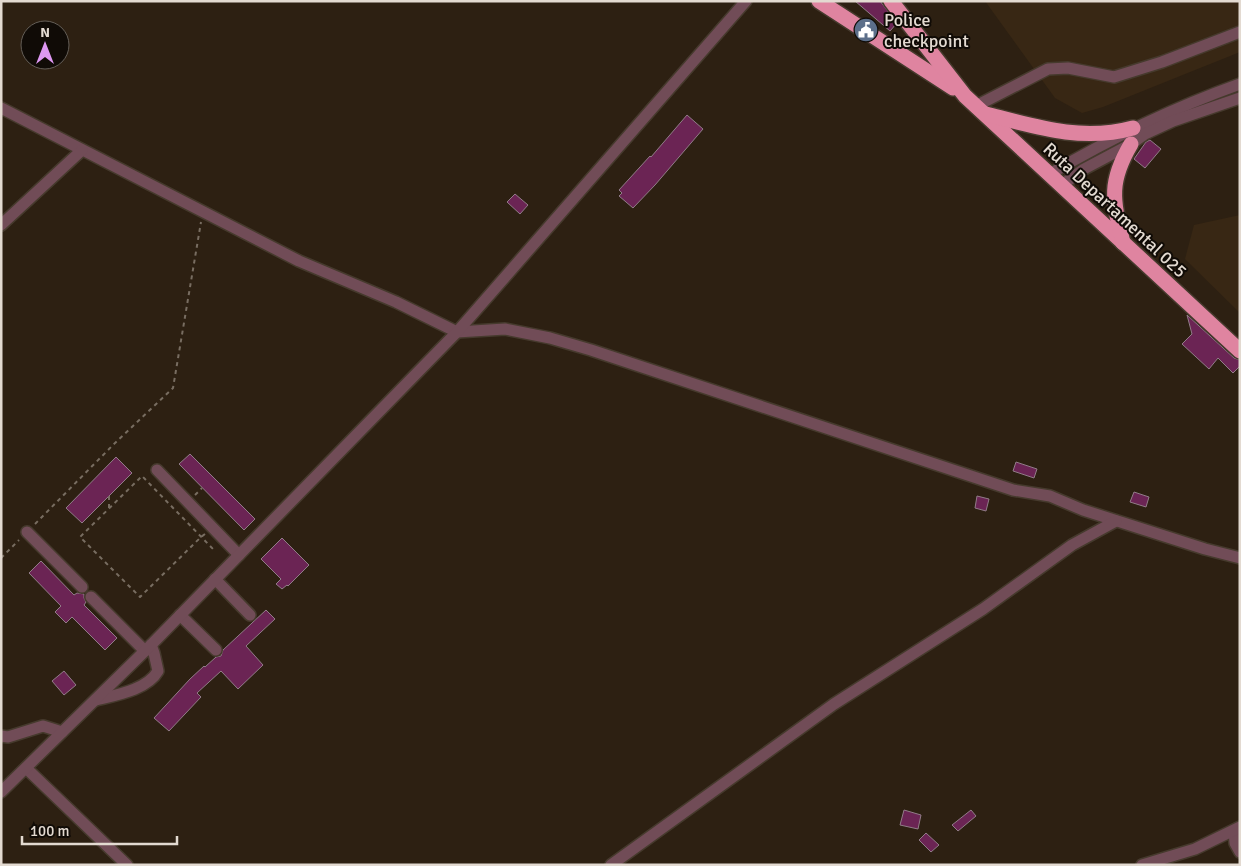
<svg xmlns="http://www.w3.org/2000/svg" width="1241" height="866" viewBox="0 0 1241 866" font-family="Signika,sans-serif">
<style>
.built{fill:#382714}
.building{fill:#6b2454;stroke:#917c88}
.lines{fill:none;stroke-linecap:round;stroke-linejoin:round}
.minor-casing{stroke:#463a2d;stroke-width:14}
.highway-casing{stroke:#463a2d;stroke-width:18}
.path{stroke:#786d61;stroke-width:2;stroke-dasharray:4 4;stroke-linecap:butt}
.minor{stroke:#714c57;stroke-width:11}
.highway{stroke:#df84a0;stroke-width:15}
.labels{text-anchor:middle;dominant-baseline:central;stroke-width:4;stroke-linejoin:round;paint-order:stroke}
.poi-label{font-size:18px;fill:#e3dad1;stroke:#100b06;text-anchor:start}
.street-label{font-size:18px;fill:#e3dad1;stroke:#100b06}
</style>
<rect width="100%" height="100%" fill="#2d2012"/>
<g class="built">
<polygon points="985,1 1240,1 1240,52 1103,107 1082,113 1055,98"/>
<polygon points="1240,215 1240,313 1185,259 1194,225"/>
</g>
<g class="building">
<polygon points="855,1 880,1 897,23 890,31"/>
<polygon points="687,115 703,129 655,185 633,208 619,196 622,193 619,190 650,156 651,157"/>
<polygon points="1150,140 1161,149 1145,168 1134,159 1146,142"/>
<polygon points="515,194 528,205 520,214 507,202"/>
<polygon points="1187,315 1234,358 1240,360 1240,366 1233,373 1218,358 1209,369 1182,344 1192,334"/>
<polygon points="190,454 255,519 244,530 179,464"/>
<polygon points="116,457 132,473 82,523 66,508"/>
<polygon points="1016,462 1037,469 1034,478 1013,471"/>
<polygon points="1134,492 1149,497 1146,507 1130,502"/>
<polygon points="977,496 989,499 986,511 975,508"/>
<polygon points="282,538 309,565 288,586 287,585 282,589 276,584 281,579 261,559"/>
<polygon points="41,561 74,595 77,593 84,594 84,598 86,602 84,605 117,638 105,650 72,617 66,623 55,612 61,606 29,573"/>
<polygon points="266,610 275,619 246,646 263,665 238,689 221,671 197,693 201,697 169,731 154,718 190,679 204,666 205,667 216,657 221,656 223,650"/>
<polygon points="64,671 76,685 64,695 52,681"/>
<polygon points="904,810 921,815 918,829 900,825"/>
<polygon points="971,810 976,816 958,831 952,825"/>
<polygon points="926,833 939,845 931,852 919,840"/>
</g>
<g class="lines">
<g class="minor-casing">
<g id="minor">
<polyline points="976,106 1048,69 1068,68 1114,77 1162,62 1240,32"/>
<polyline points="1,108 299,261 396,302 457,332 505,329 550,338 591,350 1013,490 1050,496 1083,510 1205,549 1240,558"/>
<path d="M1050,174c61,-36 123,-66 190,-90"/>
<polyline points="1062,185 1084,169 1131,144 1145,134 1173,121 1240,98"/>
<polyline points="1,225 82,150"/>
<polyline points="157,470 239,555"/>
<polyline points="27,532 82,587"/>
<polyline points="215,579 250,615"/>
<polyline points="91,597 145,651"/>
<polyline points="180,615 216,650"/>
<path d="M96,700c20,-5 51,-10 62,-29l-4,-18 -3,-8"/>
<polyline points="1,736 8,737 43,726 62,732"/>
<polyline points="26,768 127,865"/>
<polyline points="1,792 151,645 457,332 746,1"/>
<polyline points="1234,831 1235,843 1240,852"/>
<polyline points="611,865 834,704 983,609 1072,545 1116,521"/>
<polyline points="1142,865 1195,849 1240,827"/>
</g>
</g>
<g class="highway-casing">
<g id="highway">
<polyline points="819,1 953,88"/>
<polyline points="891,1 965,96 1240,351"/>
<path d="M986,114c50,13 96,28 147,14"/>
<path d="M1123,243c-10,-43 -15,-60 8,-99"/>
</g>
</g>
<g class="path">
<polyline points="195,495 202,488"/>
<polyline points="109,496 109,508"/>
<polyline points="35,524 113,445 173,388 201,222"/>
<polyline points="205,534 201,537 140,597 80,537 142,476 214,550"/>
<polyline points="1,558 19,540"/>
</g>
<use href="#minor" class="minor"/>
<use href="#highway" class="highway"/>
</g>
<defs>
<g id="civic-disc" transform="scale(1.25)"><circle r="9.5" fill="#5c6f8a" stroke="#100b06"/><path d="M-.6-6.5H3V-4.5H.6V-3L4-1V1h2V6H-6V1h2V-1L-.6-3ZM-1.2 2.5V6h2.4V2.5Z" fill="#fff"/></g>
</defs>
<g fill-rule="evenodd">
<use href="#civic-disc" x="866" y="30"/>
</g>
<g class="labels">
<g class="poi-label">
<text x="884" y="20">Police<tspan x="884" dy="21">checkpoint</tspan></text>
</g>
<g class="street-label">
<text transform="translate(1115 210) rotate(43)">Ruta Departamental 025</text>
</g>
</g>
<rect width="1241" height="866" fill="none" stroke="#e3dad1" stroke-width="5"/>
<g transform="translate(45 45)"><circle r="24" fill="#100b06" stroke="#645e57"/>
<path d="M0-4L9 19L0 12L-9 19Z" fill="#de98f2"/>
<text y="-8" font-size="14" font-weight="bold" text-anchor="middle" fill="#e3dad1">N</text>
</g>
<path d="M22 836v8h155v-8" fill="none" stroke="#e3dad1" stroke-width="2.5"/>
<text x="30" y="836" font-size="15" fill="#e3dad1" stroke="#100b06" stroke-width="4" paint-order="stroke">100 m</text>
</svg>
